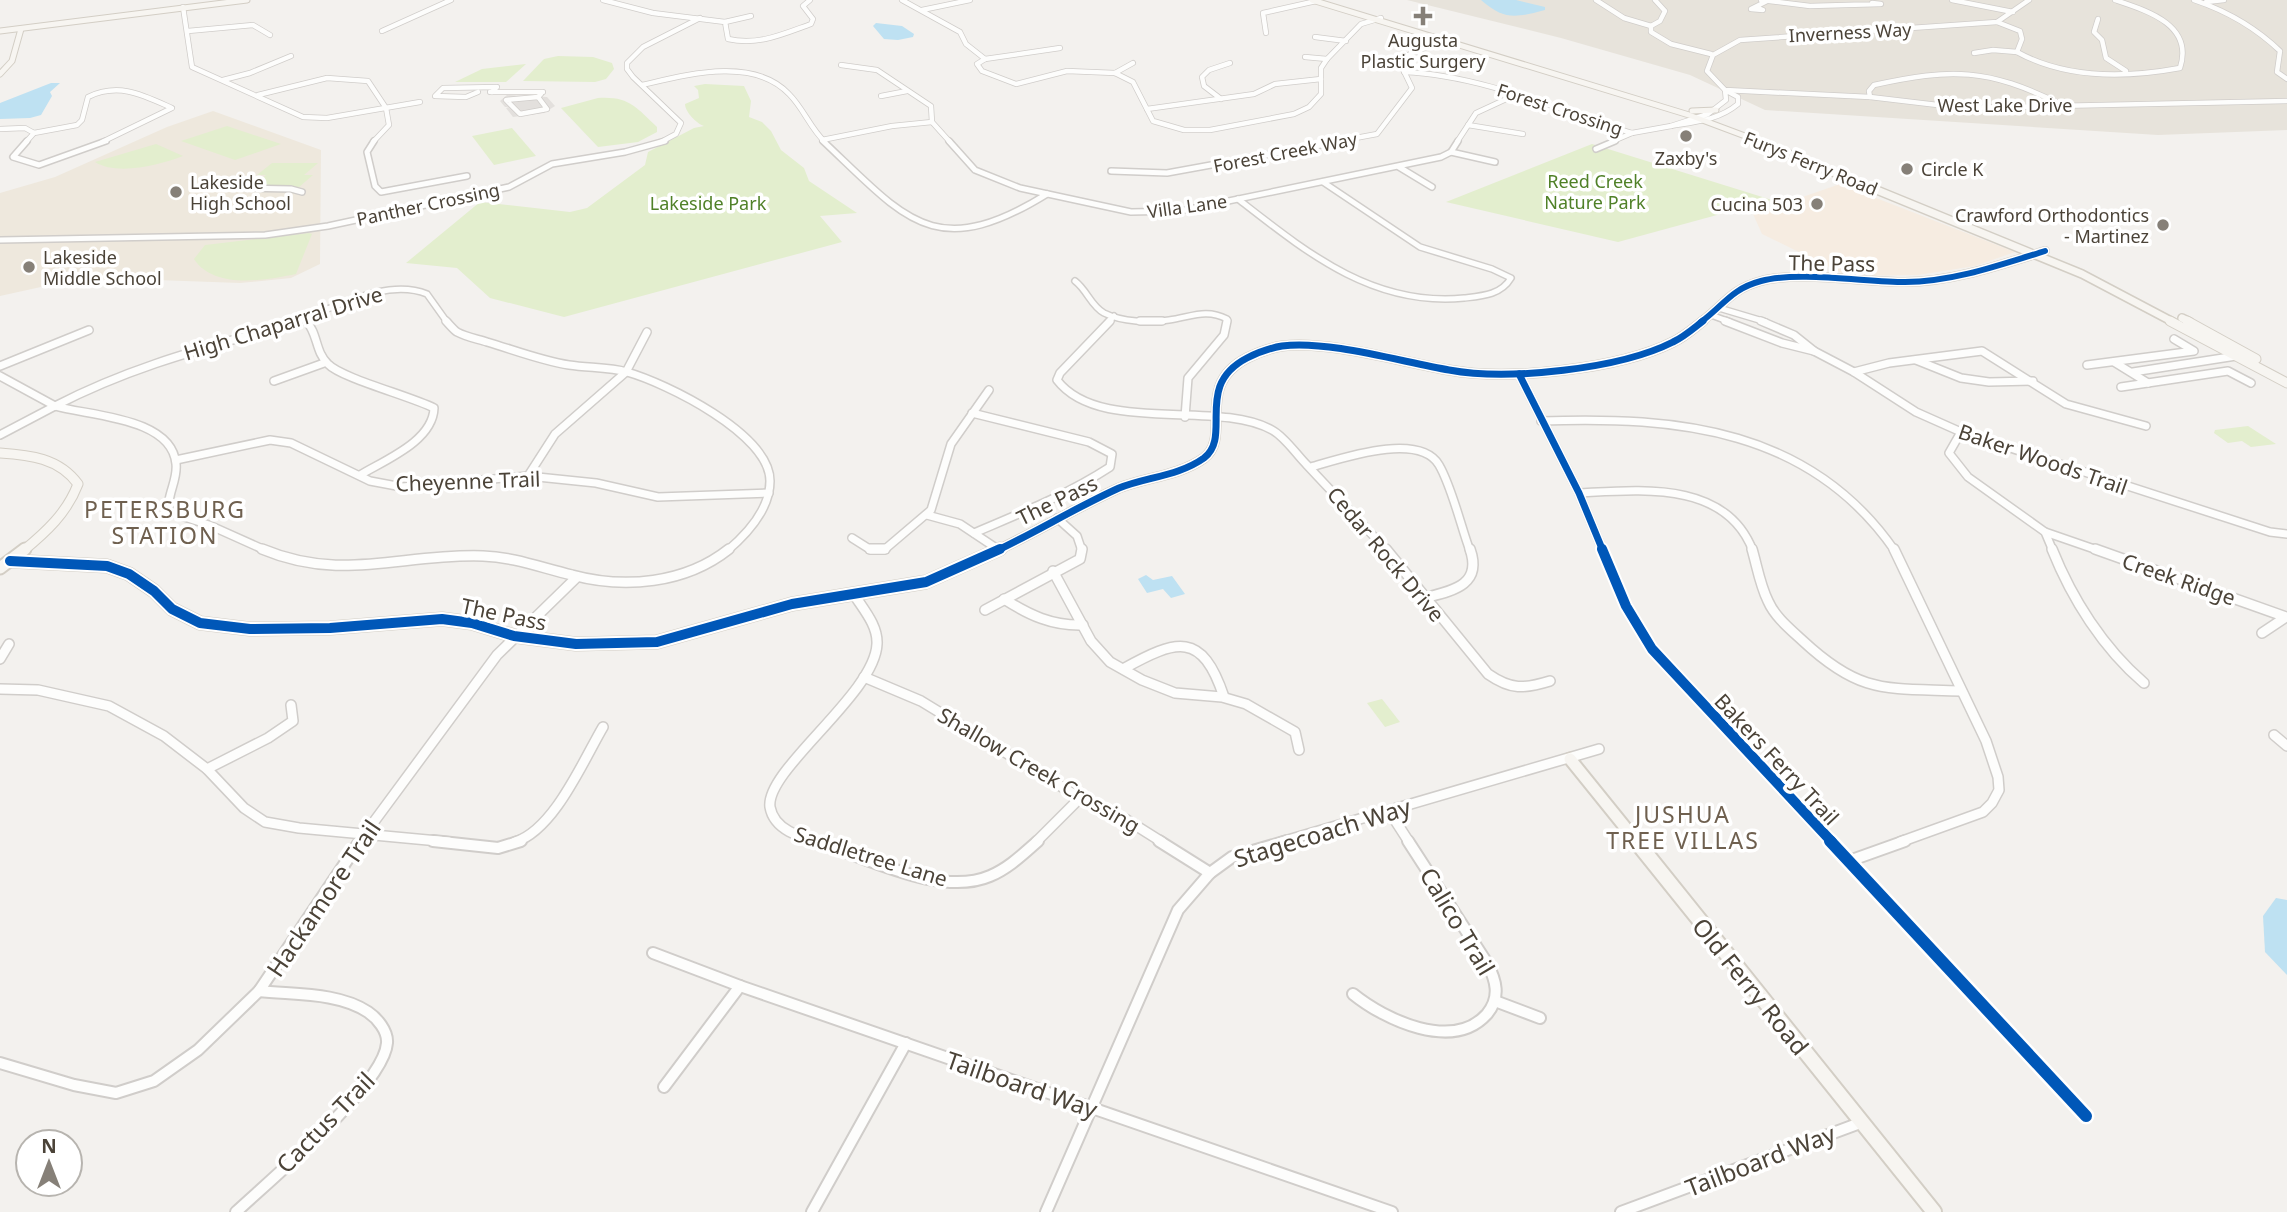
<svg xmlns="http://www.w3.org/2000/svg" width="2287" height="1212" viewBox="0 0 2287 1212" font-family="'Noto Sans',sans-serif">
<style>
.residential{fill:#e7e3db}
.commercial{fill:#f6ece1}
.education{fill:#eee8dd}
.green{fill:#e3eece}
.parking{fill:#e3e0dd}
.water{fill:#bee1f2}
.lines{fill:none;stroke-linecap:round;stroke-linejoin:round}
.street-far4-casing{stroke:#d0cdca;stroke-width:6}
.street-far3-casing{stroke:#d0cdca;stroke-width:8}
.street-far2-casing{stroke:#d0cdca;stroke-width:10}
.street-far1-casing{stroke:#d0cdca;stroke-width:12}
.street-casing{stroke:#d0cdca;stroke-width:14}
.secondary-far4-casing{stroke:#d3cec5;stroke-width:7}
.secondary-far3-casing{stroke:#d3cec5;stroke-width:10}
.secondary-far2-casing{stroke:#d3cec5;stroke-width:11}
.secondary-far1-casing{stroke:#d3cec5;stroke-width:15}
.secondary-casing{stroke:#d3cec5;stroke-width:18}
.street-far4{stroke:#fdfdfc;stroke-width:4.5}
.street-far3{stroke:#fdfdfc;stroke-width:5}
.street-far2{stroke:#fdfdfc;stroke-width:7}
.street-far1{stroke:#fdfdfc;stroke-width:9}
.street{stroke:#fdfdfc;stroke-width:10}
.secondary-far4{stroke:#f7f5f1;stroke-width:5}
.secondary-far3{stroke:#f7f5f1;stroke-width:7}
.secondary-far2{stroke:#f7f5f1;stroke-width:9}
.secondary-far1{stroke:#f7f5f1;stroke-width:11}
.secondary{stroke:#f7f5f1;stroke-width:14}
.cycleway-far3-casing{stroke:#fff;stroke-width:9}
.cycleway-far2-casing{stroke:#fff;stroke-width:10}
.cycleway-far1-casing{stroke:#fff;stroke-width:14}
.cycleway-casing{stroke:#fff;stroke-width:17}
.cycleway-far3{stroke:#0057b8;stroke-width:6}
.cycleway-far2{stroke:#0057b8;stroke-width:7}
.cycleway-far1{stroke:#0057b8;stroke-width:10}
.cycleway{stroke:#0057b8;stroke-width:12}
.poi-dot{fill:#868078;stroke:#fff;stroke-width:2.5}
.labels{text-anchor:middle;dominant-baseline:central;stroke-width:7;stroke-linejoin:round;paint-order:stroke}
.far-street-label{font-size:18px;fill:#4b4338;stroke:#fff}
.far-poi-label{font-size:18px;fill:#4b4338;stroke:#fff;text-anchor:start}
.far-park-label{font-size:18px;fill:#508128;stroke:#fff}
.street-label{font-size:21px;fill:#4b4338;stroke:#fff}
.neighbourhood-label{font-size:23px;letter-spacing:2px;fill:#6f604f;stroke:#fff}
.near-street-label{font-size:24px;fill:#4b4338;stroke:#fff}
</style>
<rect width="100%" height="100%" fill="#f3f1ee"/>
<polygon class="residential" points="1407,0 2287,0 2287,130 2158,135 1765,110 1690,75 1561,38"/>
<polygon class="commercial" points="1840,184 2015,252 1975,266 1918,275 1848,276 1762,234 1753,214"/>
<polygon class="education" points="213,111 321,150 320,264 291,278 240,283 129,279 68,281 0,296 0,193 55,177 167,127"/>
<g class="green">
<polygon points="558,56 593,57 612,63 614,69 606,79 595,82 523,81 544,59"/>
<polygon points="526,64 506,82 455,82 482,69"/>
<path d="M705,84l39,2 7,15 -2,16 13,5 9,9 10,19 23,18 5,13 48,32 -37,3 22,26 -278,75 -74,-19 -33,-30 -51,-5 74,-61 90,10 17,-4 58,-43 3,-13 46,-24 10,-2c-7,-2 -19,-14 -19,-22l14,-6 -1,-8 -4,-4z"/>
<path d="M598,98c31,-2 38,9 59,29v5l-19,10 -40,5 -37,-39z"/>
<polygon points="227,126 281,144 235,160 181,141"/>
<polygon points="512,128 536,156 494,165 472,136"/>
<path d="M156,144l27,12c-23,9 -66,20 -88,6z"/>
<polygon points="1592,144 1772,200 1618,242 1446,202"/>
<polygon points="272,163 318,163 304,175 313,175 298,188 250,188 266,175 257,175"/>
<path d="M309,233l3,1 -16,40c-30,6 -82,16 -102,-15l11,-14z"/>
<polygon points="2248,426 2276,444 2251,447 2242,441 2228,443 2214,433 2215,430"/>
<polygon points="1382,699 1400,722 1385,727 1367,703"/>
</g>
<polygon class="parking" points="507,95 547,97 555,106 544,113 513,117 506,108 509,107 505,107 500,101"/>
<g class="water">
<path d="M1481,0h35l29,7v3c-30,8 -41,10 -64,-10z"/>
<polygon points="876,23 902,26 914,34 913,37 898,40 884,39 873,26"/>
<polygon points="51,83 60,83 50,92 52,96 41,115 30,118 0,119 0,103"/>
<polygon points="1146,575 1153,580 1172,576 1185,594 1171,598 1163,589 1147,593 1138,579"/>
<polygon points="2276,898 2287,900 2287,975 2265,952 2263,916"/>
</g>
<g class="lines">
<g class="street-far4-casing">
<g id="street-far4">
<path d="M603,0l50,13 72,9 3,17c30,7 55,-5 83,-15l2,-5 -10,-13 7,-6"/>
<polyline points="902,0 960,32 966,44 985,59"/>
<polyline points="1596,0 1624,18 1651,26"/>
<polyline points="1655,0 1665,11 1660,21 1651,26 1651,32 1671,44 1711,54"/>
<polyline points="1761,0 1810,6 1881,4 1872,3"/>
<polyline points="1952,0 2013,12"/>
<polyline points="2029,0 1997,22 1740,40 1713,55 1707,71 1725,90 1870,97 1963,108 2287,101"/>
<path d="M2194,0c33,11 61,27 86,51l-3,21 10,7"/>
<polyline points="2206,2 2224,0"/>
<polyline points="183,7 192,67 303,117 327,118 420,102"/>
<polyline points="1758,8 1763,10 1751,9 1767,1"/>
<polyline points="922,10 970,0"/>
<polyline points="2098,19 2094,32 2102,40 2106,58 2126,71"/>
<polyline points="725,22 751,16"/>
<path d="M1997,22l23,9 2,8 -5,13c49,27 109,26 163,16 14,-43 -32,-57 -65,-68"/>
<polyline points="188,31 253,25 270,35"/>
<polyline points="382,31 451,0"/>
<polyline points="1266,33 1263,13 1316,1"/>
<polyline points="1315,37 1346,41"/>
<polyline points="1060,48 985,59 977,64 982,71 1016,84 1067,71 1115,73 1133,82 1153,121 1184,130 1210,130 1294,114 1309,107 1321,94 1321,68 1327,59 1361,24 1381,18"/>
<polyline points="1974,53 1993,50 2017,52"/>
<polyline points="1305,57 1327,59"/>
<polyline points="841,65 877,70 931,106 932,122 950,142"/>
<path d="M1404,72c76,3 155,38 228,61"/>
<polyline points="1115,73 1133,63"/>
<polyline points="223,80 250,73 291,56"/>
<path d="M642,85c44,-10 111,-29 147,9 15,15 21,34 36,48"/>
<path d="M1725,90l13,7v7c-19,16 -43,18 -67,22l37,-12 18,-14z"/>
<polyline points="478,92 466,97 435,96 443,88 497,87 492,92"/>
<polyline points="490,92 543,92"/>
<polyline points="258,95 327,78 368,81 386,108 389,125 373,142"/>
<polyline points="881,96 907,91"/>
<polygon points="538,97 547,109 520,114 506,100"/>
<polyline points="538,97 541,94"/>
<path d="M1870,97l-1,-6 5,-6c78,-17 113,-17 186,19"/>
<polyline points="1221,99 1204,86 1202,77 1209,70 1230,63"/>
<polyline points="1147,109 1254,94 1275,84 1321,79"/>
<polyline points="1468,125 1523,134"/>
<polyline points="0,129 25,128 34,133"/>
<polyline points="822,140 892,126 932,122"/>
<path d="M26,142l8,-9 43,-8 5,-5 6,-23c31,-15 55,-2 84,11l-70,34"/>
<polyline points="661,142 676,134 681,123 633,77 627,69 627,63 643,47 700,18"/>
<polyline points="1334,142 1377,134 1412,88 1400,63 1408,55 1445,40"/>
<polyline points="1457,142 1476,113 1515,95"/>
<polyline points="1611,142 1632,133 1671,126"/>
</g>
</g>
<g class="street-far3-casing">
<g id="street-far3">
<polyline points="27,141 13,157 39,165 106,141"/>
<polyline points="374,141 367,152 375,186 381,192 467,176"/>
<path d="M823,141c82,77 111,123 224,53"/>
<polyline points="949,141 975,170 1020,188 1131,212 1180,211 1441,157 1451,152 1458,141"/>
<polyline points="1596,149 1615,141"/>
<polyline points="1451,152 1495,162"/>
<polyline points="1399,167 1432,187"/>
<polyline points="1111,171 1167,173 1343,141"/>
<polyline points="242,188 291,189 302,192"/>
<path d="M1238,199c67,52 134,108 226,99 18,-2 37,-3 47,-20l-19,-9 -72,-22 -97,-65"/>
<polyline points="0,240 265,235 328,226 509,187 552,164 625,152 665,141"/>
<path d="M1075,281c12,9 16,25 29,32 18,9 46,10 65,7 22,-3 37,-12 58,-1v3"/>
<polyline points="1719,308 1766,322"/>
<polyline points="1711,315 1730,322"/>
<polyline points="305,319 308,322"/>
<path d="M293,322c39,-12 92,-45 134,-28l20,28"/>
<polyline points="1108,322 1114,316"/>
</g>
</g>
<g class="street-far2-casing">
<g id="street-far2">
<path d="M306,321c12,12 9,31 22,43 13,14 82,32 106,44 -1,33 -49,52 -74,67"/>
<path d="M446,321c3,3 7,8 11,11 9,5 21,7 30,10 27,8 55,19 82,23 20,3 40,2 58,7 39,11 143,62 143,109 0,28 -23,53 -43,70"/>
<path d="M1110,321l-50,52 -3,7c42,55 160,19 215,50 13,7 24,24 34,34 27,29 55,58 81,87"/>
<polyline points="1140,321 1162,321"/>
<polyline points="1725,321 1782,343 1814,351 1854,372 1916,412 1961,432 2270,532 2287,534"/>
<polyline points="1761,321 1794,335 1814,351"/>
<polyline points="1916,360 1961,378 1989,382 2033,381"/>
<polyline points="2114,362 2148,383"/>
<polyline points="2087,365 2194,351 2174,339"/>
<polyline points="0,366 89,330"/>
<polyline points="1854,372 1889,363 1982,351 2066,404 2146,426"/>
<polyline points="2133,372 2236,356"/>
<polyline points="1519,374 1579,493 1603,551"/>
<polyline points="0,376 55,406"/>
<polyline points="274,381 324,363"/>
<polyline points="2121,387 2228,371 2251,383"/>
<path d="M55,406c34,10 117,11 121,58 2,17 -10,31 -7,48l40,13 58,26"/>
<path d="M55,406c81,-42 158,-60 244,-85"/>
<path d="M972,413l117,29 23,12 -2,13c-43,28 -89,46 -136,66"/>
<polyline points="1185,417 1188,378 1224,335 1227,321"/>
<path d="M1541,421c137,-5 270,8 354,130"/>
<polyline points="1961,432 1949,453 1968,477 2045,532 2053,551"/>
<polyline points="0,435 55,406"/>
<polyline points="176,460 270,440 291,443 370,481 402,487 528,476 596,483 658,497 769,493"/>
<path d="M1311,467c29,-8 108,-36 128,-2 13,22 22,62 31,86"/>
<polyline points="528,476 555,434 626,372 647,332"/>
<path d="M1579,493c61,-3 147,-13 174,58"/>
<polyline points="927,515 960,524 999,550"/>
<polyline points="1057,518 1077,536 1082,551"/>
<polyline points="2045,532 2100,551"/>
<polyline points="852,538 871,550 884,550 931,510 951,444 989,390"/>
</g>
</g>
<g class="street-far1-casing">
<g id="street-far1">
<path d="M262,549c81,34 140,4 221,7 31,1 59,12 89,19 52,14 113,9 157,-26"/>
<polyline points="870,549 885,549"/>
<path d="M1386,549l102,125c23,16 36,15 62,7"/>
<polyline points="1602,549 1626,606 1652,649 1832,842"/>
<path d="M1752,549c5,17 8,36 16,52 7,16 22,28 35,40 58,54 83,47 158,50"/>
<polyline points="1894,549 1986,741 1998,777 1999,790 1992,803 1983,812 1900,842"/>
<path d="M2052,549c20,50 51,99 92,134"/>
<polyline points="2095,549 2286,617 2262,633"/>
<polyline points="1053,571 1091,641 1110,662 1142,680 1175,693 1222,697 1246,704 1295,732 1299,750"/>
<path d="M1424,598c27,-7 59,-12 46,-49"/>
<path d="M1004,599c25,16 48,27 79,26"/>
<polyline points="985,610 1080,559 1082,549"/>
<polyline points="0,659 9,644"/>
<path d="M1123,669c54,-30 79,-38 101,28"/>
<polyline points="864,677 921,701 1080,798 1127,820 1162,842"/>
<polyline points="0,689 38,690 109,706 164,736 207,769 244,808 265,822 299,828 449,842"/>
<polyline points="2274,735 2287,746"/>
<polyline points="207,769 268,738 293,721 291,705"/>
<polyline points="1389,811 1409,842"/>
<polyline points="359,842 497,655 577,577"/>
<path d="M515,842c39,-12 68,-81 88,-115"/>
<path d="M819,842c-19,-5 -45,-12 -49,-35 -5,-37 105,-113 107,-163 1,-18 -13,-34 -22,-48"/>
<polyline points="1036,842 1080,798"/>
<polyline points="1281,842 1599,749"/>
</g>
</g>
<g class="street-casing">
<g id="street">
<polyline points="433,841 498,848 521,841"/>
<path d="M813,841c51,14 126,57 177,35 19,-8 33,-22 48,-35"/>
<polyline points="1159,841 1210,873"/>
<polyline points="1830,841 2086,1116"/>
<polyline points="1849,861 1905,841"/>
<polyline points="653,953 740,986 1392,1212"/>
<path d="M1353,994c32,26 100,58 134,20 14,-17 9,-34 0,-51l-79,-122"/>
<polyline points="1495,1001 1540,1018"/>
<polyline points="0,1063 74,1085 116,1093 154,1081 198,1050 259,991 360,841"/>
<polyline points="664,1087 740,986"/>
<path d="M236,1212c33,-31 148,-127 151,-169 1,-12 -10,-25 -19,-31 -30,-20 -74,-17 -109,-21"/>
<polyline points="812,1212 906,1043"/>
<polyline points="1046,1212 1178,910 1210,873 1232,857 1287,841"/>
<polyline points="1621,1212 1860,1123"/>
</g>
</g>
<g class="secondary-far4-casing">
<g id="secondary-far4">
<polyline points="1312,0 1689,115 1761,142"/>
<polyline points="0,31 247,0"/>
<polyline points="0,74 12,61 21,29"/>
<polyline points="1692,111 1716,110"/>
</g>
</g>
<g class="secondary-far3-casing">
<g id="secondary-far3">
<polyline points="1757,141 2082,274 2173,322"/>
<polyline points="2182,318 2190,322"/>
<path d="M1701,322c23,-17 30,-33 60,-41 35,-10 105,1 144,1 47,0 95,-17 140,-31"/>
</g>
</g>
<g class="secondary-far2-casing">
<g id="secondary-far2">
<polyline points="2170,321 2287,383"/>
<polyline points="2187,321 2256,359"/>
<path d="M0,453c30,2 59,5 78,31 -11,29 -32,48 -55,67"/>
<path d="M996,551c42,-20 81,-44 123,-63 27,-11 60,-12 85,-30 29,-22 -11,-72 43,-100 10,-5 23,-10 35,-12 46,-6 120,16 167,24 59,11 171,-1 224,-28 11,-5 21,-14 30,-21"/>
</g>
</g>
<g class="secondary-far1-casing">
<g id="secondary-far1">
<polyline points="10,561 107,566 129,574 154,591 172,609 200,623 250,629 330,628 442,619 472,623 514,636 576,644 657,642 792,604 926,582 1000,549"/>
<polyline points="0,568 25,549"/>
<polyline points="1570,759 1637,842"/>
</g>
</g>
<g class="secondary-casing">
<polyline id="secondary" points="1636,841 1934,1212"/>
</g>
<use href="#street-far4" class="street-far4"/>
<use href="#street-far3" class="street-far3"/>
<use href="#street-far2" class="street-far2"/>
<use href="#street-far1" class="street-far1"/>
<use href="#street" class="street"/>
<use href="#secondary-far4" class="secondary-far4"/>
<use href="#secondary-far3" class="secondary-far3"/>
<use href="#secondary-far2" class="secondary-far2"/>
<use href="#secondary-far1" class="secondary-far1"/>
<use href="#secondary" class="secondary"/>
<g class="cycleway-far3-casing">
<path id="cycleway-far3" d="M1701,322c23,-17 30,-33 60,-41 35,-10 105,1 144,1 47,0 95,-17 140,-31"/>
</g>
<g class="cycleway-far2-casing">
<g id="cycleway-far2">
<polyline points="1519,374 1579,493 1603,551"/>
<path d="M996,551c42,-20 81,-44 123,-63 27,-11 60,-12 85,-30 29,-22 -11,-72 43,-100 10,-5 23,-10 35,-12 46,-6 120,16 167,24 59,11 171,-1 224,-28 11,-5 21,-14 30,-21"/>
</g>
</g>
<g class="cycleway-far1-casing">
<g id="cycleway-far1">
<polyline points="1602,549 1626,606 1652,649 1832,842"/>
<polyline points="10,561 107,566 129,574 154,591 172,609 200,623 250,629 330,628 442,619 472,623 514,636 576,644 657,642 792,604 926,582 1000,549"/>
</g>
</g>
<g class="cycleway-casing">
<polyline id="cycleway" points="1830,841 2086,1116"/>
</g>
<use href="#cycleway-far3" class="cycleway-far3"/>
<use href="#cycleway-far2" class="cycleway-far2"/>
<use href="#cycleway-far1" class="cycleway-far1"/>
<use href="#cycleway" class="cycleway"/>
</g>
<g class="poi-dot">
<path d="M1419.5 5.5h7v7h7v7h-7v7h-7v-7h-7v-7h7z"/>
<circle cx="1686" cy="136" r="7"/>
<circle cx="1907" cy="169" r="7"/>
<circle cx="176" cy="192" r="7"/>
<circle cx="1817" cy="204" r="7"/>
<circle cx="2163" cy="225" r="7"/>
<circle cx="29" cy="267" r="7"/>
</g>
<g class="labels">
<g class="far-street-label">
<text transform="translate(1850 32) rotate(-3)">Inverness Way</text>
<text x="2005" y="105">West Lake Drive</text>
<text transform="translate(1560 109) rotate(18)">Forest Crossing</text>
<text transform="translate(1285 152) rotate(-11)">Forest Creek Way</text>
<text transform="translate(1811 163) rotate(22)">Furys Ferry Road</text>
<text transform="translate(428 204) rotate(-12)">Panther Crossing</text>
<text transform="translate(1187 206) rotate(-8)">Villa Lane</text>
</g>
<g class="far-poi-label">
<text x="1423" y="40" text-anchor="middle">Augusta<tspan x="1423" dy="21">Plastic Surgery</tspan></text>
<text x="1686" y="158" text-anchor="middle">Zaxby's</text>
<text x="1921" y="169">Circle K</text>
<text x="190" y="182">Lakeside<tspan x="190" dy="21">High School</tspan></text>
<text x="1803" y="204" text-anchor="end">Cucina 503</text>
<text x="2149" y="215" text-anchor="end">Crawford Orthodontics<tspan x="2149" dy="21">- Martinez</tspan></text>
<text x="43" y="257">Lakeside<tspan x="43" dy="21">Middle School</tspan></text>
</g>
<g class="far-park-label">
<text x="1595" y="181">Reed Creek<tspan x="1595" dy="21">Nature Park</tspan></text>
<text x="708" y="203">Lakeside Park</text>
</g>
<g class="street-label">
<text transform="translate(1832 263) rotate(1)">The Pass</text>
<text transform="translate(283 323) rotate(-17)">High Chaparral Drive</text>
<text transform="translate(2043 459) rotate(19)">Baker Woods Trail</text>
<text transform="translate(468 481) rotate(-2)">Cheyenne Trail</text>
<text transform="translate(1057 500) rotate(-26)">The Pass</text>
<text transform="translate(1386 554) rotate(50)">Cedar Rock Drive</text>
<text transform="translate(2179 579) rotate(19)">Creek Ridge</text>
<text transform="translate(504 614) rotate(12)">The Pass</text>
<text transform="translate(1777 759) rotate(47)">Bakers Ferry Trail</text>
<text transform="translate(1039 770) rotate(30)">Shallow Creek Crossing</text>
<text transform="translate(871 856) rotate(17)">Saddletree Lane</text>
</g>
<g class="neighbourhood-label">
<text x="165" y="509">PETERSBURG<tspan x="165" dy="26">STATION</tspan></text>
<text x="1683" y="814">JUSHUA<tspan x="1683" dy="26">TREE VILLAS</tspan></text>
</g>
<g class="near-street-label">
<text transform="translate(1322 832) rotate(-17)">Stagecoach Way</text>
<text transform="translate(323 898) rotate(-56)">Hackamore Trail</text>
<text transform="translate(1458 921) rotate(59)">Calico Trail</text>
<text transform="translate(1751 986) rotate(51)">Old Ferry Road</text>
<text transform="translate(1022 1084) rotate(19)">Tailboard Way</text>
<text transform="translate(325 1122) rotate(-46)">Cactus Trail</text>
<text transform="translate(1760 1160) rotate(-21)">Tailboard Way</text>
</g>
</g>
<g transform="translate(49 1163)"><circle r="33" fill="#ffffff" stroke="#b7b4af" stroke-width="2"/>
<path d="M0-5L12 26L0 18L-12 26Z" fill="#868078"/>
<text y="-10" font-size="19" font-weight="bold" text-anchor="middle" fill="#4b4338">N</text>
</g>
</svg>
